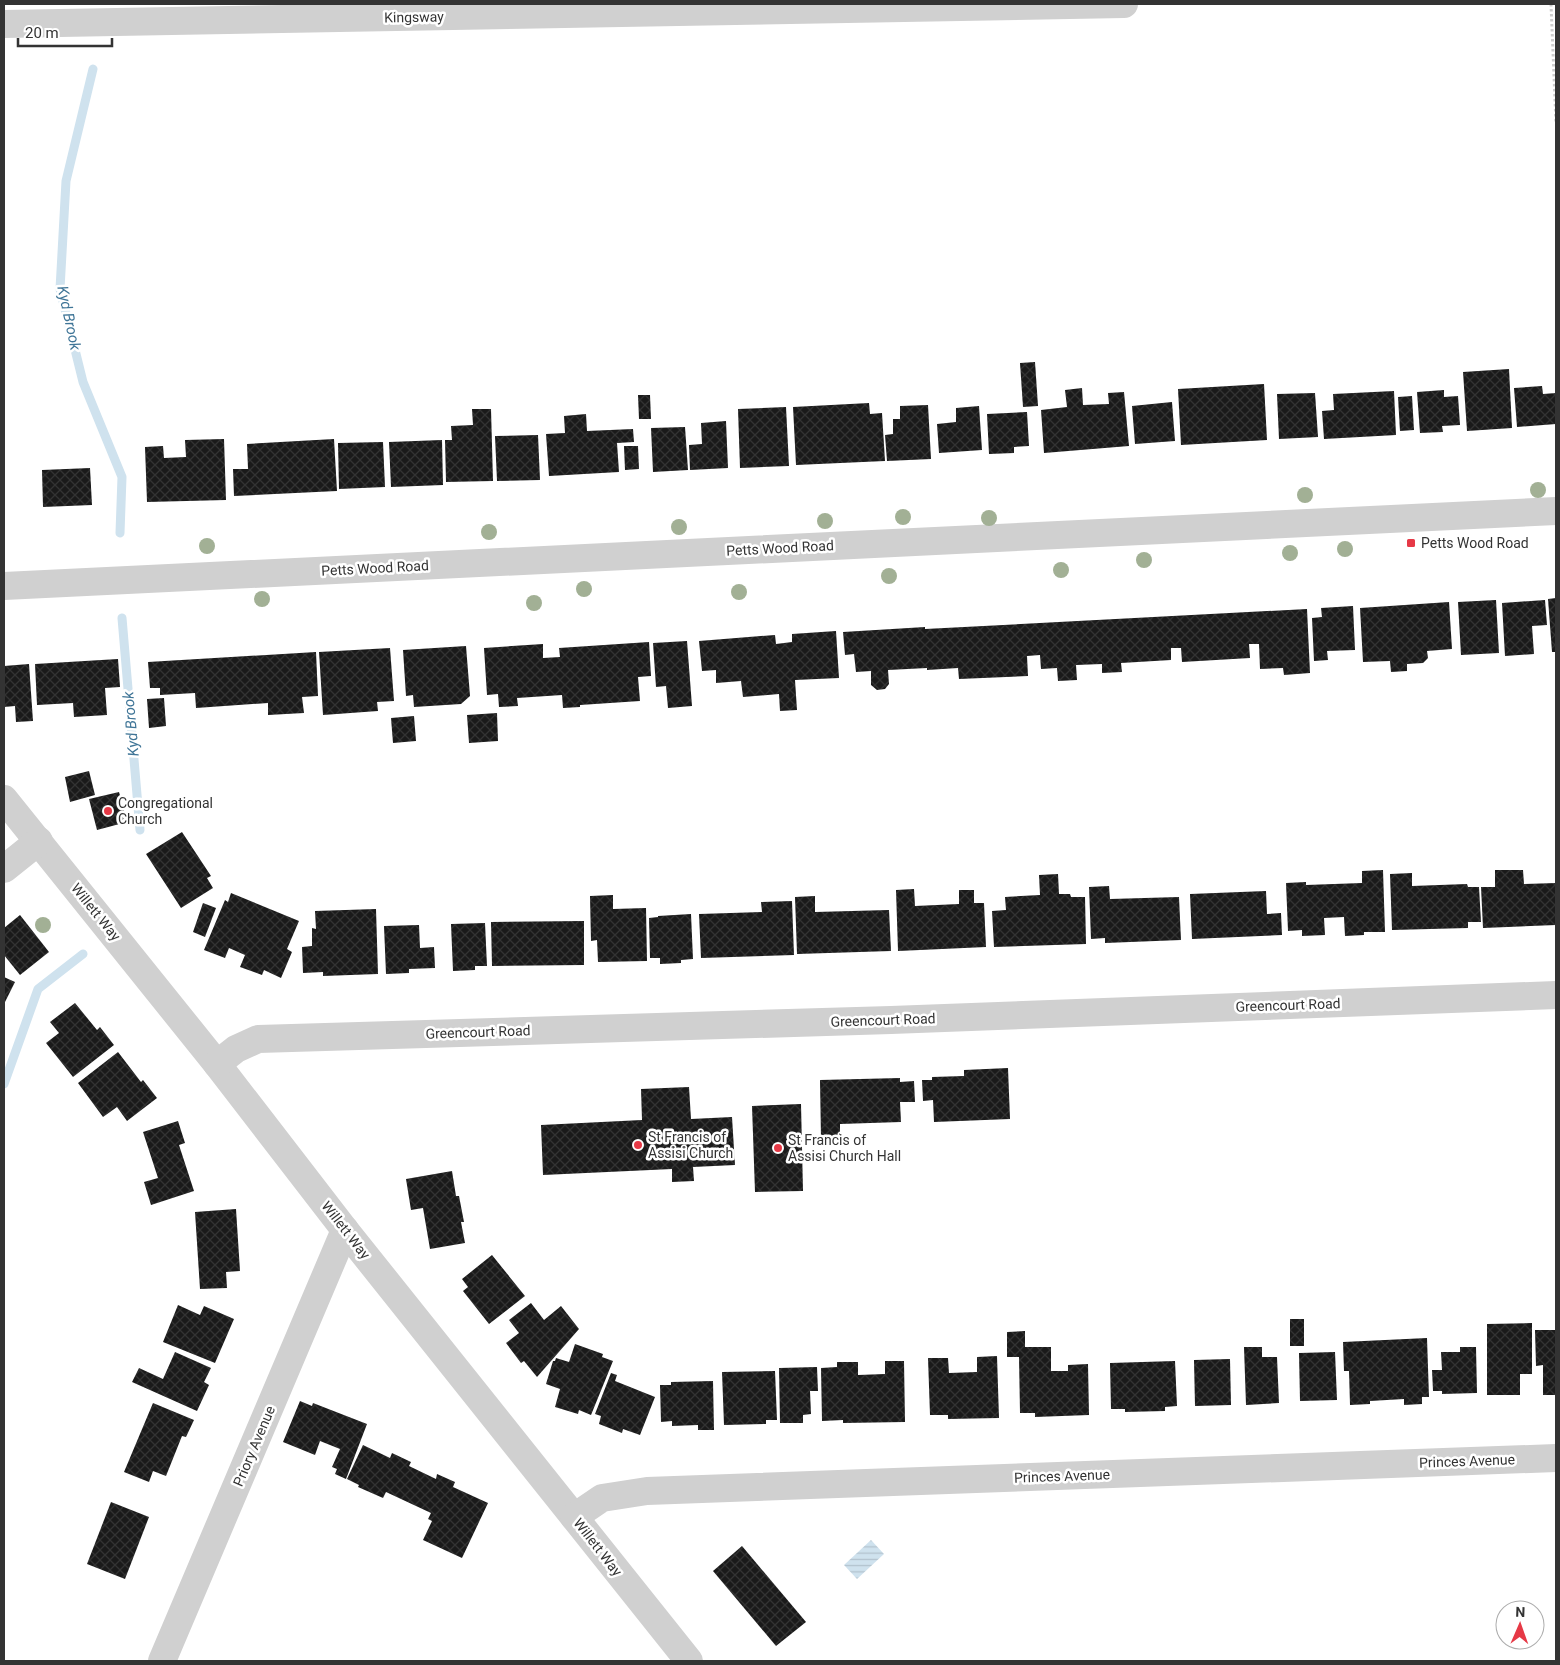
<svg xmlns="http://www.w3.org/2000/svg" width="1560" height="1665" viewBox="0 0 1560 1665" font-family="Roboto,sans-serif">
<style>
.water{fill:url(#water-rules)}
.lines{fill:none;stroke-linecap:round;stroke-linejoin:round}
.stream{stroke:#cfe2ee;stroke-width:9}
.building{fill:url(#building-cross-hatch)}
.path{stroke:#cdcdcd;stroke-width:3;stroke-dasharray:2.5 2.5;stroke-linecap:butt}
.minor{stroke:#d0d0d0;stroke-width:28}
.tree{fill:#a2b095}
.poi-dot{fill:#e63946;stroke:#fff;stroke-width:2}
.labels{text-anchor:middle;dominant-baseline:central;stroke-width:5;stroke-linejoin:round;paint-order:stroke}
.street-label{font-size:14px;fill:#333;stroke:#fff}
.poi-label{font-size:14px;fill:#333;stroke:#fff;text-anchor:start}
.water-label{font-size:15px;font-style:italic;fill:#3f7597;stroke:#fff}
</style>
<defs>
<pattern id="water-rules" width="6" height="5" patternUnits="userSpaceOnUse" patternTransform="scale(1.25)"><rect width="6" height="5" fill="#cfe2ee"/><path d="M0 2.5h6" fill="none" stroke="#b2c2cd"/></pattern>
<pattern id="building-cross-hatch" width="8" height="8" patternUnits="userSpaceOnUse" patternTransform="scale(1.25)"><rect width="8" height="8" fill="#1a1a1a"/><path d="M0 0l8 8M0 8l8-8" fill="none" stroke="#333"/></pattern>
</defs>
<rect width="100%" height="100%" fill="#fff"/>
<polygon class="water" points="871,1540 884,1554 857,1579 844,1565"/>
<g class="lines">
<g class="stream">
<polyline points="93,69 66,181 60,289 83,382 122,477 120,533"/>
<polyline points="122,618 140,830"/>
<polyline points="4,1084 38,989 83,954"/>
</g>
</g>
<g class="building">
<polygon points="1035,362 1038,406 1023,407 1020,363"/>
<polygon points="1509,369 1512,428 1467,431 1463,372"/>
<polygon points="1264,384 1267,440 1181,445 1178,389"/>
<polygon points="1542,386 1543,394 1556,393 1556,424 1517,427 1514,388"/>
<polygon points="1082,388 1083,405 1109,404 1108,393 1124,392 1129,446 1044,453 1041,410 1067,407 1065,390"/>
<polygon points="1444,390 1444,397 1458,396 1460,425 1442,426 1443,432 1420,433 1417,392"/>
<polygon points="1394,391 1396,435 1324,439 1322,411 1334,410 1333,394"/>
<polygon points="1315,393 1318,437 1279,439 1277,394"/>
<polygon points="638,395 650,395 651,419 639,419"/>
<polygon points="1412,396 1414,430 1400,431 1398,397"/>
<polygon points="1172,402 1175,441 1135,444 1132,406"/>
<polygon points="869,403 870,414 882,413 885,461 796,465 793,407"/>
<polygon points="928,405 931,459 887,461 885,435 893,434 893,419 900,419 900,406"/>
<polygon points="979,406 982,450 939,453 937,424 956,422 956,408"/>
<polygon points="786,407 789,466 740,468 738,409"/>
<polygon points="472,409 491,409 493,481 446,482 445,440 452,440 451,426 473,425"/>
<polygon points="1027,412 1029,446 1014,447 1014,453 989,454 987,414"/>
<polygon points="586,414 587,431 633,429 634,442 617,443 619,472 549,476 546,434 565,433 564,416"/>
<polygon points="726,421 728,468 690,470 689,445 702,444 701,423"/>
<polygon points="685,427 688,470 653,472 651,428"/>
<polygon points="538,435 540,480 497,481 495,436"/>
<polygon points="224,439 226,500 147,502 145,447 163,446 164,458 186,457 185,440"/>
<polygon points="334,439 337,491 234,496 233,469 248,469 247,444"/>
<polygon points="442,440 443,485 391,487 389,442"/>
<polygon points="383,442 385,487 339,489 338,443"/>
<polygon points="624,446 638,446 639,469 625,470"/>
<polygon points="90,468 92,505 43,507 42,470"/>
<polygon points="1556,598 1556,652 1552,652 1548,599"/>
<polygon points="1496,600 1499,653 1461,655 1458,602"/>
<polygon points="1545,600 1547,625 1532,626 1534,654 1505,656 1502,603"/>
<polygon points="1449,602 1452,649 1427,651 1428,658 1423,663 1407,664 1407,671 1391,672 1390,661 1363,662 1360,608"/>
<polygon points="1353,606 1355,650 1327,651 1328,660 1314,661 1312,618 1322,617 1321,608"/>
<polygon points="1307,609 1310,673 1284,675 1283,668 1260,669 1259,644 1249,644 1250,658 1182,662 1181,648 1171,648 1171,660 1121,663 1122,672 1102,673 1102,664 1076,665 1077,680 1058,681 1057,668 1041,669 1040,655 1027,656 1028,676 959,679 958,668 927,670 927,668 888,670 889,684 885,689 877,690 871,685 871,671 856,672 854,654 845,655 843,632 925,627 925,629"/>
<polygon points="836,631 839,678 795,680 797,710 780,711 779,694 743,697 741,681 716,683 716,670 702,671 699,641 775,635 776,644 792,642 792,634"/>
<polygon points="687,641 692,706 668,708 666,686 656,687 653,643"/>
<polygon points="649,642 651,676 638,677 640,701 580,705 580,707 563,708 562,695 517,698 518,706 499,707 498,694 487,695 484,648 543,644 543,658 560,657 559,648"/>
<polygon points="466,646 470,696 461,704 414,707 413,695 406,696 403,650"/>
<polygon points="390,648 394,701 377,702 378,711 323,715 319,652"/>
<polygon points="316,652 318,696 302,697 304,713 268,715 268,703 196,708 195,693 160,695 160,688 150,688 148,662"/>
<polygon points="118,659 120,687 105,688 107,715 74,717 73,703 37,705 35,664"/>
<polygon points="29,664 33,721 16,722 15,706 4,707 4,666"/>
<polygon points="164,698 166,726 149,728 147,699"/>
<polygon points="497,713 498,741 469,743 467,715"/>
<polygon points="414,716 416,741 393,743 391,718"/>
<polygon points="89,771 95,795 70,802 65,777"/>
<polygon points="119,792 127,822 97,830 89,799"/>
<polygon points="182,832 211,876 207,878 213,888 181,908 146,854"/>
<polygon points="1383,870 1385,932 1364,932 1364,935 1345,936 1344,917 1324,918 1325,935 1302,936 1302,930 1288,931 1286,883 1306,882 1306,885 1362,883 1362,871"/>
<polygon points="1495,870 1523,870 1524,884 1556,883 1556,925 1483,928 1481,887 1495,887"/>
<polygon points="1412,873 1412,886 1467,884 1468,887 1479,887 1481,922 1468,922 1468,928 1392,930 1390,874"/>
<polygon points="1058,874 1059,894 1070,894 1071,897 1085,897 1086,944 994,947 992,911 1006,910 1005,897 1040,895 1039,875"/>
<polygon points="1109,886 1110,899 1179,897 1181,940 1105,943 1105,938 1091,939 1089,887"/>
<polygon points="914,889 915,906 959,904 959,890 974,890 974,903 984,903 986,947 898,951 896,890"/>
<polygon points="1266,891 1267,914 1281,913 1282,935 1192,939 1190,894"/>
<polygon points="231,893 299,921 287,949 292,952 281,978 264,970 262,975 240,967 245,955 229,948 225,958 204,950 225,900 228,902"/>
<polygon points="613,895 613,909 646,908 647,961 598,962 597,940 591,941 590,896"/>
<polygon points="815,896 815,912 889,910 891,951 797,954 795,897"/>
<polygon points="792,901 794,955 701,958 699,914 762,912 761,902"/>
<polygon points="203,903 216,908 205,937 193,932"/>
<polygon points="376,909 378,974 323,976 323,972 303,973 302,947 312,946 312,928 316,929 315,911"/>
<polygon points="691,914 693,959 681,960 681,963 660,964 660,958 650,958 649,918 658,917 658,916"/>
<polygon points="20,915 49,952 20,975 4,955 4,928"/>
<polygon points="584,921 584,965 492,966 491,922"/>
<polygon points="485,923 487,966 475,966 475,970 453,971 451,924"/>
<polygon points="419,925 420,948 434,947 435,968 409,969 409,973 386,974 384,926"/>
<polygon points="4,977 15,982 4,1004"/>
<polygon points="75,1003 97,1030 100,1027 114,1045 73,1077 46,1043 59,1033 50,1022"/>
<polygon points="118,1052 141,1082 143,1080 157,1098 127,1121 117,1107 103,1117 78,1083"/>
<polygon points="1008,1068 1010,1119 934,1122 933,1100 923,1101 922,1080 932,1080 932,1077 964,1076 964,1070"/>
<polygon points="900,1078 900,1082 914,1081 915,1102 900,1102 901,1122 840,1124 840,1138 821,1139 820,1080"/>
<polygon points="689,1087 691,1119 732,1117 735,1165 693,1167 694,1181 672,1182 672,1169 543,1175 541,1125 642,1120 641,1089"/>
<polygon points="801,1104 803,1191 755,1192 752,1106"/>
<polygon points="178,1121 185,1143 179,1145 194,1191 151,1205 144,1182 158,1178 143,1132"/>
<polygon points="452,1171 456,1196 459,1196 464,1222 461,1222 465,1243 430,1249 423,1208 411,1210 406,1179"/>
<polygon points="236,1209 240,1271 226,1272 227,1288 200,1289 195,1212"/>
<polygon points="492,1255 525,1296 489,1324 463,1291 468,1287 462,1279"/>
<polygon points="531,1303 544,1320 561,1306 579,1329 537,1377 524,1361 521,1363 506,1343 519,1333 509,1320"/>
<polygon points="178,1305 200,1315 204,1306 234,1319 215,1363 163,1342"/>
<rect x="1290" y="1319" width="14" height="27"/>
<polygon points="1532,1323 1532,1374 1520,1374 1520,1395 1487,1395 1487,1324"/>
<polygon points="1535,1330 1556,1330 1556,1395 1543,1395 1543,1365 1536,1366"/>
<polygon points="1025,1331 1025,1347 1051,1347 1051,1371 1068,1371 1068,1365 1088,1364 1089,1415 1035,1417 1035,1413 1020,1413 1019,1357 1007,1357 1007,1332"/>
<polygon points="1427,1338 1429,1397 1422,1397 1422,1404 1404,1405 1404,1399 1370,1401 1370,1404 1350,1405 1349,1371 1344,1371 1343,1342"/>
<polygon points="575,1344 603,1354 602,1357 613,1361 591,1415 579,1410 578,1414 555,1407 560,1389 546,1384 553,1361 555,1361 556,1358 569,1362"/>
<polygon points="1244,1347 1262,1347 1262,1357 1277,1357 1279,1403 1246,1405"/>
<polygon points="1460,1347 1476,1347 1477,1393 1442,1394 1442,1391 1433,1391 1432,1370 1442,1370 1441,1352 1460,1352"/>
<polygon points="175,1352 211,1368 204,1382 209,1385 197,1411 132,1382 139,1368 163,1379"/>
<polygon points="1335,1352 1337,1400 1300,1401 1299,1353"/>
<polygon points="997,1356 999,1418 948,1419 948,1415 930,1415 928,1358 948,1358 949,1373 977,1372 977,1357"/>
<polygon points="1230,1359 1231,1405 1195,1406 1194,1360"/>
<polygon points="885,1361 904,1361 905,1422 843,1423 843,1420 822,1421 821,1368 837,1367 837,1362 858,1362 858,1375 885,1374"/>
<polygon points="1175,1361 1177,1406 1165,1407 1165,1411 1125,1412 1125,1409 1111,1409 1110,1363"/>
<polygon points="817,1367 818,1391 810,1391 811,1414 803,1415 803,1423 780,1423 779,1368"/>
<polygon points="775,1371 777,1420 766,1420 766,1424 724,1425 722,1372"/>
<polygon points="611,1373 617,1375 615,1381 655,1397 640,1435 623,1429 622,1433 599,1424 601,1416 595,1414"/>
<polygon points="713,1381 714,1430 698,1430 698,1425 672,1426 672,1421 661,1422 660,1385 671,1385 671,1382"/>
<polygon points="300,1401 312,1406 313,1403 367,1424 346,1479 335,1474 337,1469 332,1467 340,1449 320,1441 315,1455 283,1442"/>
<polygon points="153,1403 194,1420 186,1437 182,1436 166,1476 153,1471 149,1482 124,1472"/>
<polygon points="363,1445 390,1458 392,1453 411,1462 409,1466 436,1479 437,1474 455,1482 453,1487 488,1503 462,1558 423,1540 432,1521 428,1519 431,1513 386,1492 383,1498 358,1487 359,1485 347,1479"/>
<polygon points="111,1502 149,1517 125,1579 87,1564"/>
<polygon points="742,1546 806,1622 776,1646 713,1571"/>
</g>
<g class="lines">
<polyline class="path" points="1551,4 1556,124"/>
<g class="minor">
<polyline points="4,24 1124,4"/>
<polyline points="4,586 1556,511"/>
<polyline points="4,799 217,1064 345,1230 689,1661"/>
<polyline points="4,869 39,841"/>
<polyline points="217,1064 236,1049 258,1039 891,1020 1556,995"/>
<polyline points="574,1517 602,1498 647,1491 1556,1458"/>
<polyline points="162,1661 345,1230"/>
</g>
</g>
<g class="tree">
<circle cx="1538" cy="490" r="8"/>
<circle cx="1305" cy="495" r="8"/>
<circle cx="903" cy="517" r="8"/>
<circle cx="989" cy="518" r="8"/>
<circle cx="825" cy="521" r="8"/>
<circle cx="679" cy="527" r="8"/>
<circle cx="489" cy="532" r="8"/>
<circle cx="207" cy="546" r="8"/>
<circle cx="1345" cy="549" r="8"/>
<circle cx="1290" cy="553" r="8"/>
<circle cx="1144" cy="560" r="8"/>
<circle cx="1061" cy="570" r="8"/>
<circle cx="889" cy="576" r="8"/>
<circle cx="584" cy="589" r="8"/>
<circle cx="739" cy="592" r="8"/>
<circle cx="262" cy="599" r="8"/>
<circle cx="534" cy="603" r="8"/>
<circle cx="43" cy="925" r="8"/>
</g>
<g class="poi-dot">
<rect x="1406" y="538" width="10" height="10" rx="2.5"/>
<circle cx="108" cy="811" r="5"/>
<circle cx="638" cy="1145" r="5"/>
<circle cx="778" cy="1148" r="5"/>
</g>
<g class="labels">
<g class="street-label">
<text transform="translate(414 17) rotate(-1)">Kingsway</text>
<text transform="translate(780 548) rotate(-3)">Petts Wood Road</text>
<text transform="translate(375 568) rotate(-3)">Petts Wood Road</text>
<text transform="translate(96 912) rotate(51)">Willett Way</text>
<text transform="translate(1288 1005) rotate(-2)">Greencourt Road</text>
<text transform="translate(883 1020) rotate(-2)">Greencourt Road</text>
<text transform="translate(478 1032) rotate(-2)">Greencourt Road</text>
<text transform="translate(346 1230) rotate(52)">Willett Way</text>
<text transform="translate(254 1446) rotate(-67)">Priory Avenue</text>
<text transform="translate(1467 1461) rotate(-2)">Princes Avenue</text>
<text transform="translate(1062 1476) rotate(-2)">Princes Avenue</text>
<text transform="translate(598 1547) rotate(52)">Willett Way</text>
</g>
<g class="poi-label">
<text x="1421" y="543">Petts Wood Road</text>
<text x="118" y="803">Congregational<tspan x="118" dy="16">Church</tspan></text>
<text x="648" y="1137">St Francis of<tspan x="648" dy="16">Assisi Church</tspan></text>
<text x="788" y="1140">St Francis of<tspan x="788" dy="16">Assisi Church Hall</tspan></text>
</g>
<g class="water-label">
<text transform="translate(69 318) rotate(78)">Kyd Brook</text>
<text transform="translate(131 724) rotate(-95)">Kyd Brook</text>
</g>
</g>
<rect width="1560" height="1665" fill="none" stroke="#333333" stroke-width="10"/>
<g transform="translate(1520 1625) rotate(2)"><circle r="24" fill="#ffffff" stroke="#adadad"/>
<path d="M0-4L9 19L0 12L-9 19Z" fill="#e63946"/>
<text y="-8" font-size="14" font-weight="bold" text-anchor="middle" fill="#333333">N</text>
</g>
<path d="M18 38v8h94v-8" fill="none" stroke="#333333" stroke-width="2.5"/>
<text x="25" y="38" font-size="15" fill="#333333" stroke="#ffffff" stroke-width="4" paint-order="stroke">20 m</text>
</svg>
